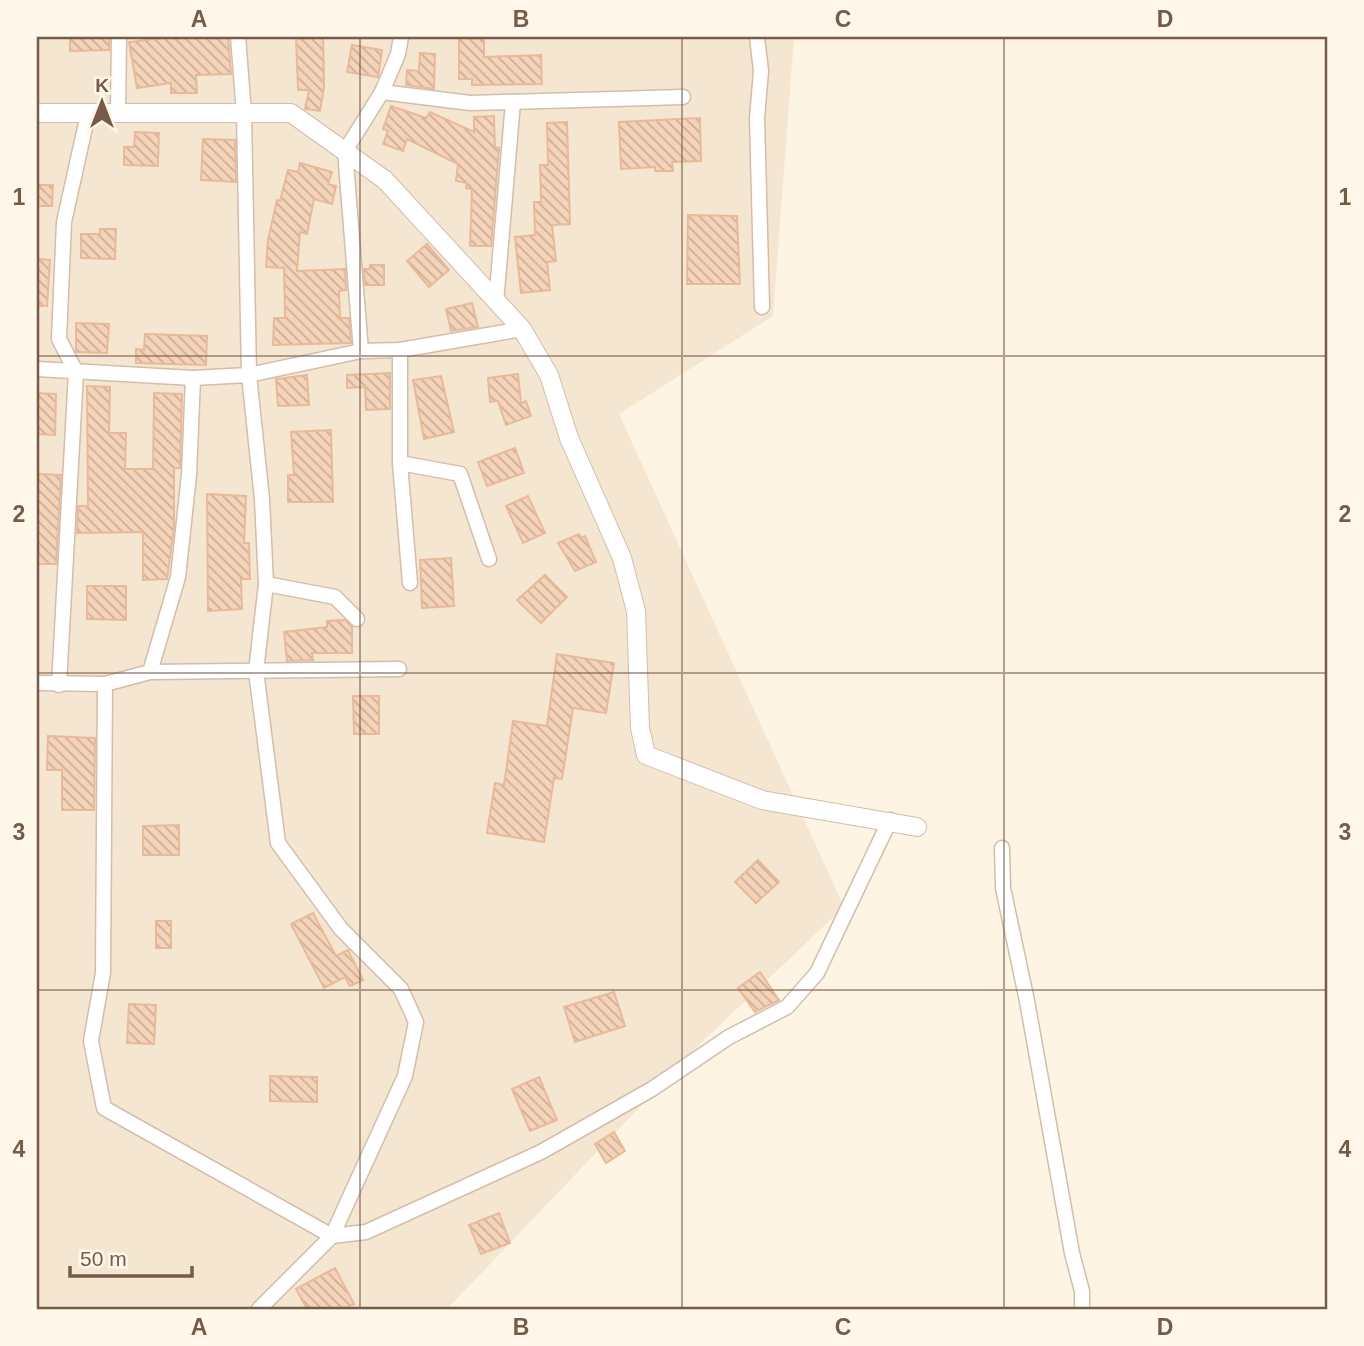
<svg xmlns="http://www.w3.org/2000/svg" width="1364" height="1346" viewBox="0 0 1364 1346" font-family="Arial,sans-serif">
<style>
.residential{fill:#f5e6d1}
.building{fill:url(#building-back-hatch);stroke:#e8ba99;stroke-width:2}
.lines{fill:none;stroke-linecap:round;stroke-linejoin:round}
.minor-casing{stroke:#d1beac;stroke-width:17}
.tertiary-casing{stroke:#d1beac;stroke-width:20}
.minor{stroke:#fff;stroke-width:14}
.tertiary{stroke:#fff;stroke-width:18}
.grid{fill:none;stroke:#775a48;stroke-width:2;stroke-opacity:0.55}
.neatline{fill:none;stroke:#775a48;stroke-width:2.5}
.grid-label{font-size:23px;text-anchor:middle;font-weight:bold;fill:#775a48}
</style>
<defs>
<pattern id="building-back-hatch" width="6" height="6" patternUnits="userSpaceOnUse" patternTransform="scale(1.75)"><rect width="6" height="6" fill="#f4d3b9"/><path d="M-1 5l2 2M0 0l6 6M5-1l2 2" fill="none" stroke="#caae98"/></pattern>
</defs>
<rect width="100%" height="100%" fill="#fdf4e3"/>
<polygon class="residential" points="37,37 794,37 773,316 619,414 844,907 701,1043 447,1309 37,1309"/>
<g class="building">
<polygon points="70,37 109,37 109,50 70,51"/>
<polygon points="172,37 228,37 231,74 196,75 197,93 171,93 171,83 137,88 129,42"/>
<polygon points="296,37 323,37 324,80 320,80 324,82 324,88 320,111 305,109 309,90 298,90"/>
<polygon points="459,37 484,37 484,57 541,55 542,84 472,85 472,79 459,79"/>
<polygon points="352,45 382,50 378,77 347,72"/>
<polygon points="420,53 435,54 434,89 406,85 407,70 419,71"/>
<polygon points="391,106 426,118 430,112 474,132 474,117 494,116 495,147 499,148 491,246 470,246 472,189 466,188 467,183 456,181 458,164 407,139 403,151 383,144 388,131 383,129"/>
<polygon points="700,118 701,161 672,162 673,171 655,171 655,167 621,169 619,122"/>
<polygon points="567,122 570,224 552,225 556,261 547,262 550,290 521,293 515,237 535,235 534,202 541,202 540,165 548,165 547,123"/>
<polygon points="135,132 159,133 158,166 124,165 124,147 134,147"/>
<polygon points="203,139 235,140 236,182 201,180"/>
<polygon points="300,163 332,172 328,184 336,186 332,204 314,199 307,234 300,232 297,271 345,269 346,290 339,291 340,318 349,318 351,343 273,345 274,318 285,318 284,268 266,267 268,240 277,200 280,201 288,170 298,172"/>
<polygon points="37,185 53,185 52,206 37,206"/>
<polygon points="688,215 737,216 740,284 687,284"/>
<polygon points="100,229 116,229 115,259 81,258 81,234 100,234"/>
<polygon points="427,244 449,270 429,287 407,261"/>
<polygon points="37,259 50,260 47,306 37,306"/>
<polygon points="370,265 384,265 384,285 365,285 364,269 370,269"/>
<polygon points="472,303 478,327 451,331 446,309"/>
<polygon points="76,323 109,324 107,353 76,352"/>
<polygon points="145,334 207,336 206,365 136,363 136,349 144,350"/>
<polygon points="390,373 390,409 366,410 365,387 347,388 347,375"/>
<polygon points="518,374 521,403 526,401 531,416 506,425 498,401 490,402 488,378"/>
<polygon points="307,375 309,405 278,406 276,379"/>
<polygon points="441,376 454,432 424,439 413,380"/>
<polygon points="87,386 110,387 109,433 126,433 125,469 153,469 154,393 182,394 180,468 174,468 174,528 167,579 143,580 143,532 77,533 78,506 88,506"/>
<polygon points="37,393 56,394 55,435 37,434"/>
<polygon points="331,430 333,502 288,502 288,475 294,475 291,432"/>
<polygon points="515,448 524,473 487,486 478,462"/>
<polygon points="37,474 61,475 56,564 37,564"/>
<polygon points="207,494 246,496 244,543 249,543 250,579 241,579 242,609 208,611"/>
<polygon points="528,496 545,533 523,543 506,506"/>
<polygon points="579,534 581,538 585,536 596,562 575,571 558,543"/>
<polygon points="451,558 454,606 422,608 420,560"/>
<polygon points="545,575 567,597 541,623 517,600"/>
<polygon points="87,586 126,586 126,620 87,619"/>
<polygon points="345,620 352,627 352,653 312,653 313,660 287,661 284,632 327,627 327,621"/>
<polygon points="557,654 614,663 606,713 573,708 562,779 554,778 544,842 487,833 495,783 504,785 513,721 547,726"/>
<polygon points="353,696 379,696 379,734 354,734"/>
<polygon points="48,736 95,738 94,810 62,810 62,770 47,770"/>
<polygon points="179,825 179,855 143,855 143,826"/>
<polygon points="758,860 779,882 756,903 735,882"/>
<polygon points="313,913 336,956 348,950 363,980 350,986 345,977 324,988 291,924"/>
<rect x="156" y="921" width="15" height="27"/>
<polygon points="760,972 779,1000 755,1012 738,988"/>
<polygon points="614,992 625,1026 575,1042 564,1007"/>
<polygon points="129,1004 156,1005 154,1044 127,1043"/>
<polygon points="270,1076 317,1077 317,1102 270,1101"/>
<polygon points="539,1077 557,1120 530,1131 512,1089"/>
<polygon points="614,1132 625,1151 606,1163 595,1144"/>
<polygon points="499,1213 510,1243 481,1254 469,1225"/>
<polygon points="335,1268 354,1304 343,1309 307,1309 296,1289"/>
</g>
<g class="lines">
<g class="minor-casing">
<g id="minor">
<polyline points="238,37 244,113 249,375 262,499 266,584 256,671 278,843 341,929 401,989 416,1022 405,1076 332,1236 259,1309"/>
<polyline points="757,37 761,71 757,118 762,307"/>
<polyline points="382,92 470,103 683,97"/>
<polyline points="118,112 119,37"/>
<polyline points="496,303 513,102"/>
<polyline points="400,350 400,463 460,474 489,559"/>
<polyline points="361,351 345,151 382,92 398,54 401,37"/>
<polyline points="37,369 193,378 249,375 361,351 400,350 522,329"/>
<polyline points="400,463 410,583"/>
<polyline points="266,584 335,597 357,619"/>
<polyline points="150,672 178,577 189,475 193,378"/>
<polyline points="37,683 105,684 150,672 399,669"/>
<polyline points="105,684 103,973 91,1041 104,1108 332,1236 366,1232 541,1152 652,1089 729,1037 787,1007 817,973 890,820"/>
<polyline points="59,685 76,372 59,339 64,222 88,114"/>
<polyline points="1002,848 1003,888 1027,1001 1072,1253 1082,1291 1082,1309"/>
</g>
</g>
<g class="tertiary-casing">
<polyline id="tertiary" points="37,113 291,113 385,180 522,329 549,375 569,438 622,558 636,611 640,728 646,755 762,800 917,827"/>
</g>
<use href="#minor" class="minor"/>
<use href="#tertiary" class="tertiary"/>
</g>
<path class="grid" d="M360,37v1272M682,37v1272M1004,37v1272M37,356h1290M37,673h1290M37,990h1290"/>
<rect width="1364" height="1346" fill="none" stroke="#fff8ea" stroke-width="77"/>
<g transform="translate(102 102)" stroke="#fff8ea" stroke-width="5" paint-order="stroke">
<path d="M0-5L12 26L0 18L-12 26Z" fill="#775a48"/>
<text y="-10" font-size="19" font-weight="bold" text-anchor="middle" fill="#775a48">K</text>
</g>
<path d="M70 1266v10h122v-10" fill="none" stroke="#775a48" stroke-width="3.5"/>
<text x="80" y="1266" font-size="21" fill="#775a48" stroke="#fff8ea" stroke-width="5" paint-order="stroke">50 m</text>
<rect x="38" y="38" width="1288" height="1270" class="neatline"/>
<g class="grid-label">
<text x="199" y="27">A</text>
<text x="521" y="27">B</text>
<text x="843" y="27">C</text>
<text x="1165" y="27">D</text>
<text x="19" y="205">1</text>
<text x="1345" y="205">1</text>
<text x="19" y="522">2</text>
<text x="1345" y="522">2</text>
<text x="19" y="840">3</text>
<text x="1345" y="840">3</text>
<text x="19" y="1157">4</text>
<text x="1345" y="1157">4</text>
<text x="199" y="1335">A</text>
<text x="521" y="1335">B</text>
<text x="843" y="1335">C</text>
<text x="1165" y="1335">D</text>
</g>
</svg>
